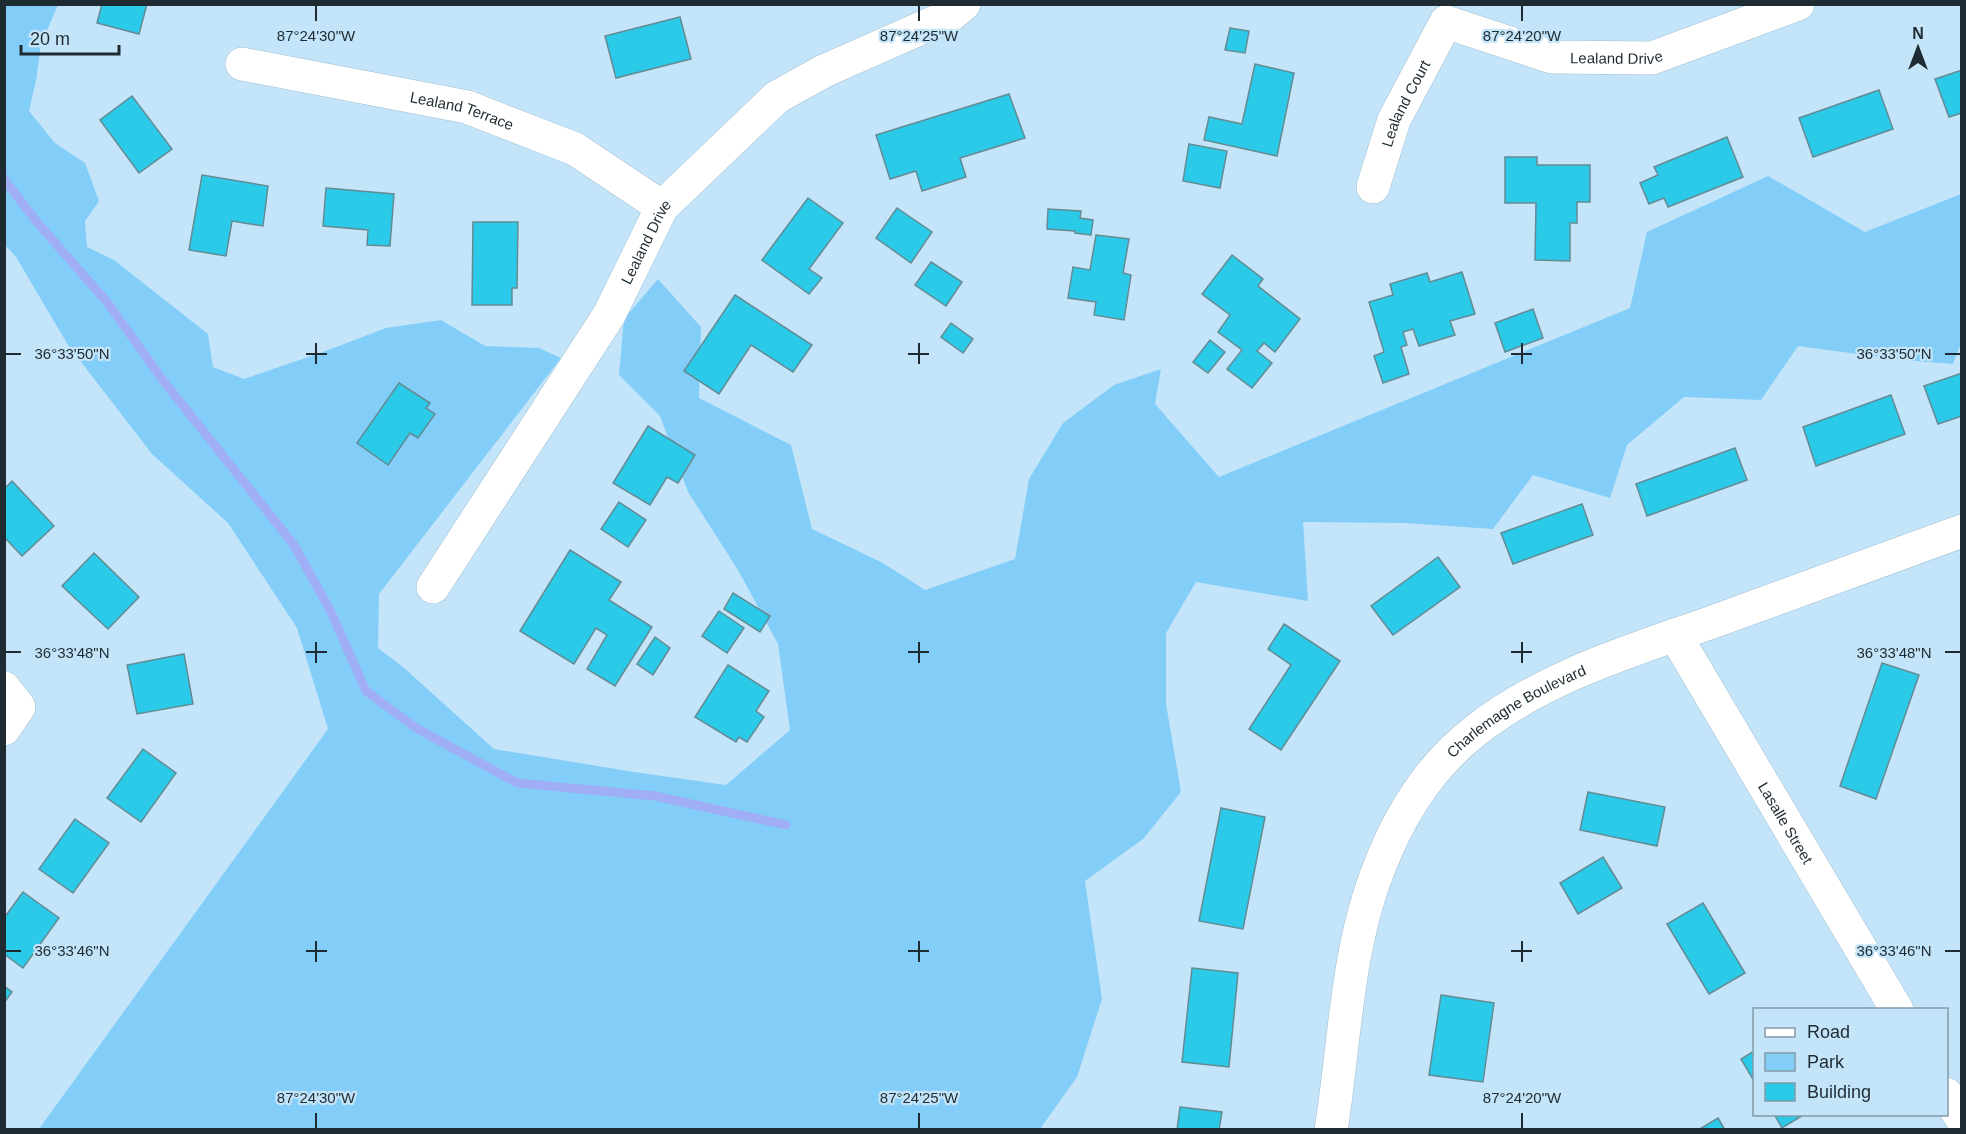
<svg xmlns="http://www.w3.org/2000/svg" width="1966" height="1134" viewBox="0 0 1966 1134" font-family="Helvetica,sans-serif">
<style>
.green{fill:#82cef8}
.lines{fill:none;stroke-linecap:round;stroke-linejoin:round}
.stream{stroke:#a0aef6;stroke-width:9}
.building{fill:#2acae8;stroke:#648b94;stroke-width:1.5}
.minor-casing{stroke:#9ebed1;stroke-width:34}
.minor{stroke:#fff;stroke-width:33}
.ticks{fill:none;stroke:#1e2b32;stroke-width:2}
.labels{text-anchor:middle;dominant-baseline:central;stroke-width:4.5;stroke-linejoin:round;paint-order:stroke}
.street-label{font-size:15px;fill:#1e2b32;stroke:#c4e5f9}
.ticks-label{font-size:15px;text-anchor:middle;fill:#1e2b32;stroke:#c4e5f9;stroke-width:4.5;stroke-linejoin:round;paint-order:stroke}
</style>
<rect width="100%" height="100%" fill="#c4e5f9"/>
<polygon class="green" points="4,5 58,5 41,44 36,81 29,111 55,143 85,163 99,201 85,221 87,247 114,260 208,334 213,367 244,379 323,352 386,328 441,320 485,346 539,348 561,358 379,594 378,648 403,667 494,749 634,772 726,785 790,730 778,644 738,570 688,492 660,416 619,375 624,319 658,279 701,327 699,398 791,445 812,529 883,563 925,590 1015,559 1029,479 1063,423 1114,385 1161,369 1155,404 1219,477 1630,308 1647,232 1768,176 1865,232 1961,194 1961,343 1953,364 1903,360 1798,346 1761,400 1684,397 1627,445 1610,498 1533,475 1493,529 1405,523 1303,522 1308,601 1196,582 1166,633 1166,704 1181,792 1143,839 1085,881 1102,999 1077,1077 1040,1129 39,1129 328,729 297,628 228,523 152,454 68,345 16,257 5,245"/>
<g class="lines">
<polyline class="stream" points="4,179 36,221 107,302 165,383 294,545 330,610 366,691 416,728 517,783 655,796 786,825"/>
</g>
<g class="building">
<polygon points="102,4 147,4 139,34 97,23"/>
<polygon points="680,17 691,59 616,78 605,36"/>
<polygon points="1230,28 1249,31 1245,53 1225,50"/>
<polygon points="1255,64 1294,73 1277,156 1204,140 1209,117 1242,124"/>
<polygon points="1962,70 1962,113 1949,117 1935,79"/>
<polygon points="1879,90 1893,129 1813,157 1799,118"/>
<polygon points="1009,94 1025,138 960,158 966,177 922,191 916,171 890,179 876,135"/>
<polygon points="132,96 172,149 139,173 100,120"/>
<polygon points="1727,137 1743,177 1668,207 1664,198 1649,204 1640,183 1658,175 1654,167"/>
<polygon points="1189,144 1227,151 1220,188 1183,181"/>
<polygon points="1505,157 1537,157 1537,165 1590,165 1590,202 1577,202 1577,223 1570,223 1570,261 1535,260 1536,203 1505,203"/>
<polygon points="202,175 268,186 263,226 232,221 226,256 189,250"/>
<polygon points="326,188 394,194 390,246 367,245 368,230 323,226"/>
<polygon points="808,198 843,223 809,269 822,278 809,294 762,260"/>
<polygon points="897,208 932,232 911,263 876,238"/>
<polygon points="1048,209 1081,211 1080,218 1093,220 1091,235 1075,233 1075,231 1047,229"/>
<polygon points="473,222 518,222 517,288 512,288 512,305 472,305"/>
<polygon points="1096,235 1129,239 1123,273 1131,275 1124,320 1094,315 1096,302 1068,298 1073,267 1090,270"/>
<polygon points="1232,255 1263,279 1258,286 1300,319 1275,352 1264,343 1257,351 1272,363 1252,388 1227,369 1242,350 1218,332 1230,315 1202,294"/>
<polygon points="931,262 962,282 946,306 915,285"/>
<polygon points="1462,272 1475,314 1450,321 1455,335 1419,346 1413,329 1403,332 1407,345 1401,347 1409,374 1383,383 1374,356 1384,352 1369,302 1393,295 1390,284 1427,273 1430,282"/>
<polygon points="735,295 812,345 793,372 751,345 719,394 684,371"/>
<polygon points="1533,309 1543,338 1505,352 1495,323"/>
<polygon points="951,323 973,339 963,353 941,337"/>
<polygon points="1210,340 1225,352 1208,373 1193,362"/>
<polygon points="1962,373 1962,416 1938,424 1924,386"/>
<polygon points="399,383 430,403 426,408 435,414 418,438 410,433 388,465 357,443"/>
<polygon points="1891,395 1905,434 1816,466 1803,427"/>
<polygon points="648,426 695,455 678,483 667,477 650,505 613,483"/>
<polygon points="1735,448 1747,480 1647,516 1636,484"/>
<polygon points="12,481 54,526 22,556 4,537 4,489"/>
<polygon points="619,502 646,520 628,547 601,529"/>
<polygon points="1582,504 1593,535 1513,564 1501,533"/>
<polygon points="570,550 621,582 609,600 652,627 615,686 587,669 607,635 596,628 574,664 520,631"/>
<polygon points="94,553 139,597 108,629 62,586"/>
<polygon points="1438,557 1460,587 1393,635 1371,606"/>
<polygon points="733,593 770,616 760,632 724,609"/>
<polygon points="719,611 744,628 727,653 702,636"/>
<polygon points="1284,624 1340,661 1281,750 1249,729 1291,665 1268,649"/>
<polygon points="655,637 670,648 653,675 637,664"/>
<polygon points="184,654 193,704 137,714 127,665"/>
<polygon points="1882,663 1919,675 1876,799 1840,786"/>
<polygon points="728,665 769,691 756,711 764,717 747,742 739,737 736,742 695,717"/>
<polygon points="143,749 176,773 141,822 107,798"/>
<polygon points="1588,792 1665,807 1657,846 1580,830"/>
<polygon points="1221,808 1265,817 1243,929 1199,921"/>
<polygon points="75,819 109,843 73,893 39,869"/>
<polygon points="1603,857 1622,888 1578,914 1560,883"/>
<polygon points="23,892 59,918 23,968 4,954 4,918"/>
<polygon points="1703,903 1745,973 1709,994 1667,924"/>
<polygon points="1192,968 1238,973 1229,1067 1182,1062"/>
<polygon points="4,986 12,992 4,1003"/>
<polygon points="1441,995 1494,1003 1483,1082 1429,1075"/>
<polygon points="1754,1051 1754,1081 1741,1059"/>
<polygon points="1180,1107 1222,1112 1219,1130 1177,1130"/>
<polygon points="1774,1114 1805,1114 1782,1128"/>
<polygon points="1718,1118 1725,1130 1698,1130"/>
</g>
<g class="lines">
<g class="minor-casing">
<g id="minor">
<path id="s1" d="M1446,22l106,35 100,1 146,-54"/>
<path id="s2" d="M242,64l225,43 108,42 87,58"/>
<path id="s3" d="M1373,187l21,-67 52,-98"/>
<path id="s4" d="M433,587l176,-272 53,-108 115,-110 47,-26 127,-56 13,-11"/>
<path id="s5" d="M1675,635l222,375"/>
<polyline points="4,688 19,707 4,729"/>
<polyline points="1946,1094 1962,1119"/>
<path id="s6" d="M1331,1130c14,-87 15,-179 48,-262 20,-52 51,-102 96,-137 67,-53 152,-79 232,-107 85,-31 170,-62 255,-93"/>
</g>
</g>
<use href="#minor" class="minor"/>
</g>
<path class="ticks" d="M316,6v15M919,6v15M1522,6v15M316,343v21M919,343v21M1522,343v21M6,354h15M306,354h21M908,354h21M1511,354h21M1945,354h15M316,642v21M919,642v21M1522,642v21M6,652h15M306,652h21M908,652h21M1511,652h21M1945,652h15M316,941v21M919,941v21M1522,941v21M6,951h15M306,951h21M908,951h21M1511,951h21M1945,951h15M316,1113v15M919,1113v15M1522,1113v15"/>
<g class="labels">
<g class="street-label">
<text stroke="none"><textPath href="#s1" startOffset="176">Lealand Drive</textPath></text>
<text stroke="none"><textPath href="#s3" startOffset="90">Lealand Court</textPath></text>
<text stroke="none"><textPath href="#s2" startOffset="225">Lealand Terrace</textPath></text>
<text stroke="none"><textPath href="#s4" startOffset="406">Lealand Drive</textPath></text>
<text stroke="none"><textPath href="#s6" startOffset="482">Charlemagne Boulevard</textPath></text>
<text stroke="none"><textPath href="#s5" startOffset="218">Lasalle Street</textPath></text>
</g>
</g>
<g class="ticks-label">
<text x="316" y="41">87°24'30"W</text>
<text x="919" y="41">87°24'25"W</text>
<text x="1522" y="41">87°24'20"W</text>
<text x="72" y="359">36°33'50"N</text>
<text x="1894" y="359">36°33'50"N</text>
<text x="72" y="658">36°33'48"N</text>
<text x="1894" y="658">36°33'48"N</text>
<text x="72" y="956">36°33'46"N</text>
<text x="1894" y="956">36°33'46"N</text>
<text x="316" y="1103">87°24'30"W</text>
<text x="919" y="1103">87°24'25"W</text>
<text x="1522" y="1103">87°24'20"W</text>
</g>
<rect width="1966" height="1134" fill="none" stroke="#1e2b32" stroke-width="12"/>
<rect x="1753" y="1008" width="195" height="108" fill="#c4e5f9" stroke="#829ba9" stroke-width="1.5"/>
<rect x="1765" y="1028" width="30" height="9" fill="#ffffff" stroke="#829ba9" stroke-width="1.5"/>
<text x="1807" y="1038" font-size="18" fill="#1e2b32">Road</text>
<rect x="1765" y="1053" width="30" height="18" fill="#82cef8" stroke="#829ba9" stroke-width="1.5"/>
<text x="1807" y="1068" font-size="18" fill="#1e2b32">Park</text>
<rect x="1765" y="1083" width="30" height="18" fill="#2acae8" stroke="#829ba9" stroke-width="1.5"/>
<text x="1807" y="1098" font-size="18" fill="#1e2b32">Building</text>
<g transform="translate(1918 48)" stroke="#c4e5f9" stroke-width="4.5" paint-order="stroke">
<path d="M0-4.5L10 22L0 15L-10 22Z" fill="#1e2b32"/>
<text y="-9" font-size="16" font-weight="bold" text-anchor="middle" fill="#1e2b32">N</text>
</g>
<path d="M21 45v9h98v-9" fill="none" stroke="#1e2b32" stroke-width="3"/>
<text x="30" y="45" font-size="18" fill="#1e2b32" stroke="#c4e5f9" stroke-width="4.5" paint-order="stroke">20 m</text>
</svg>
